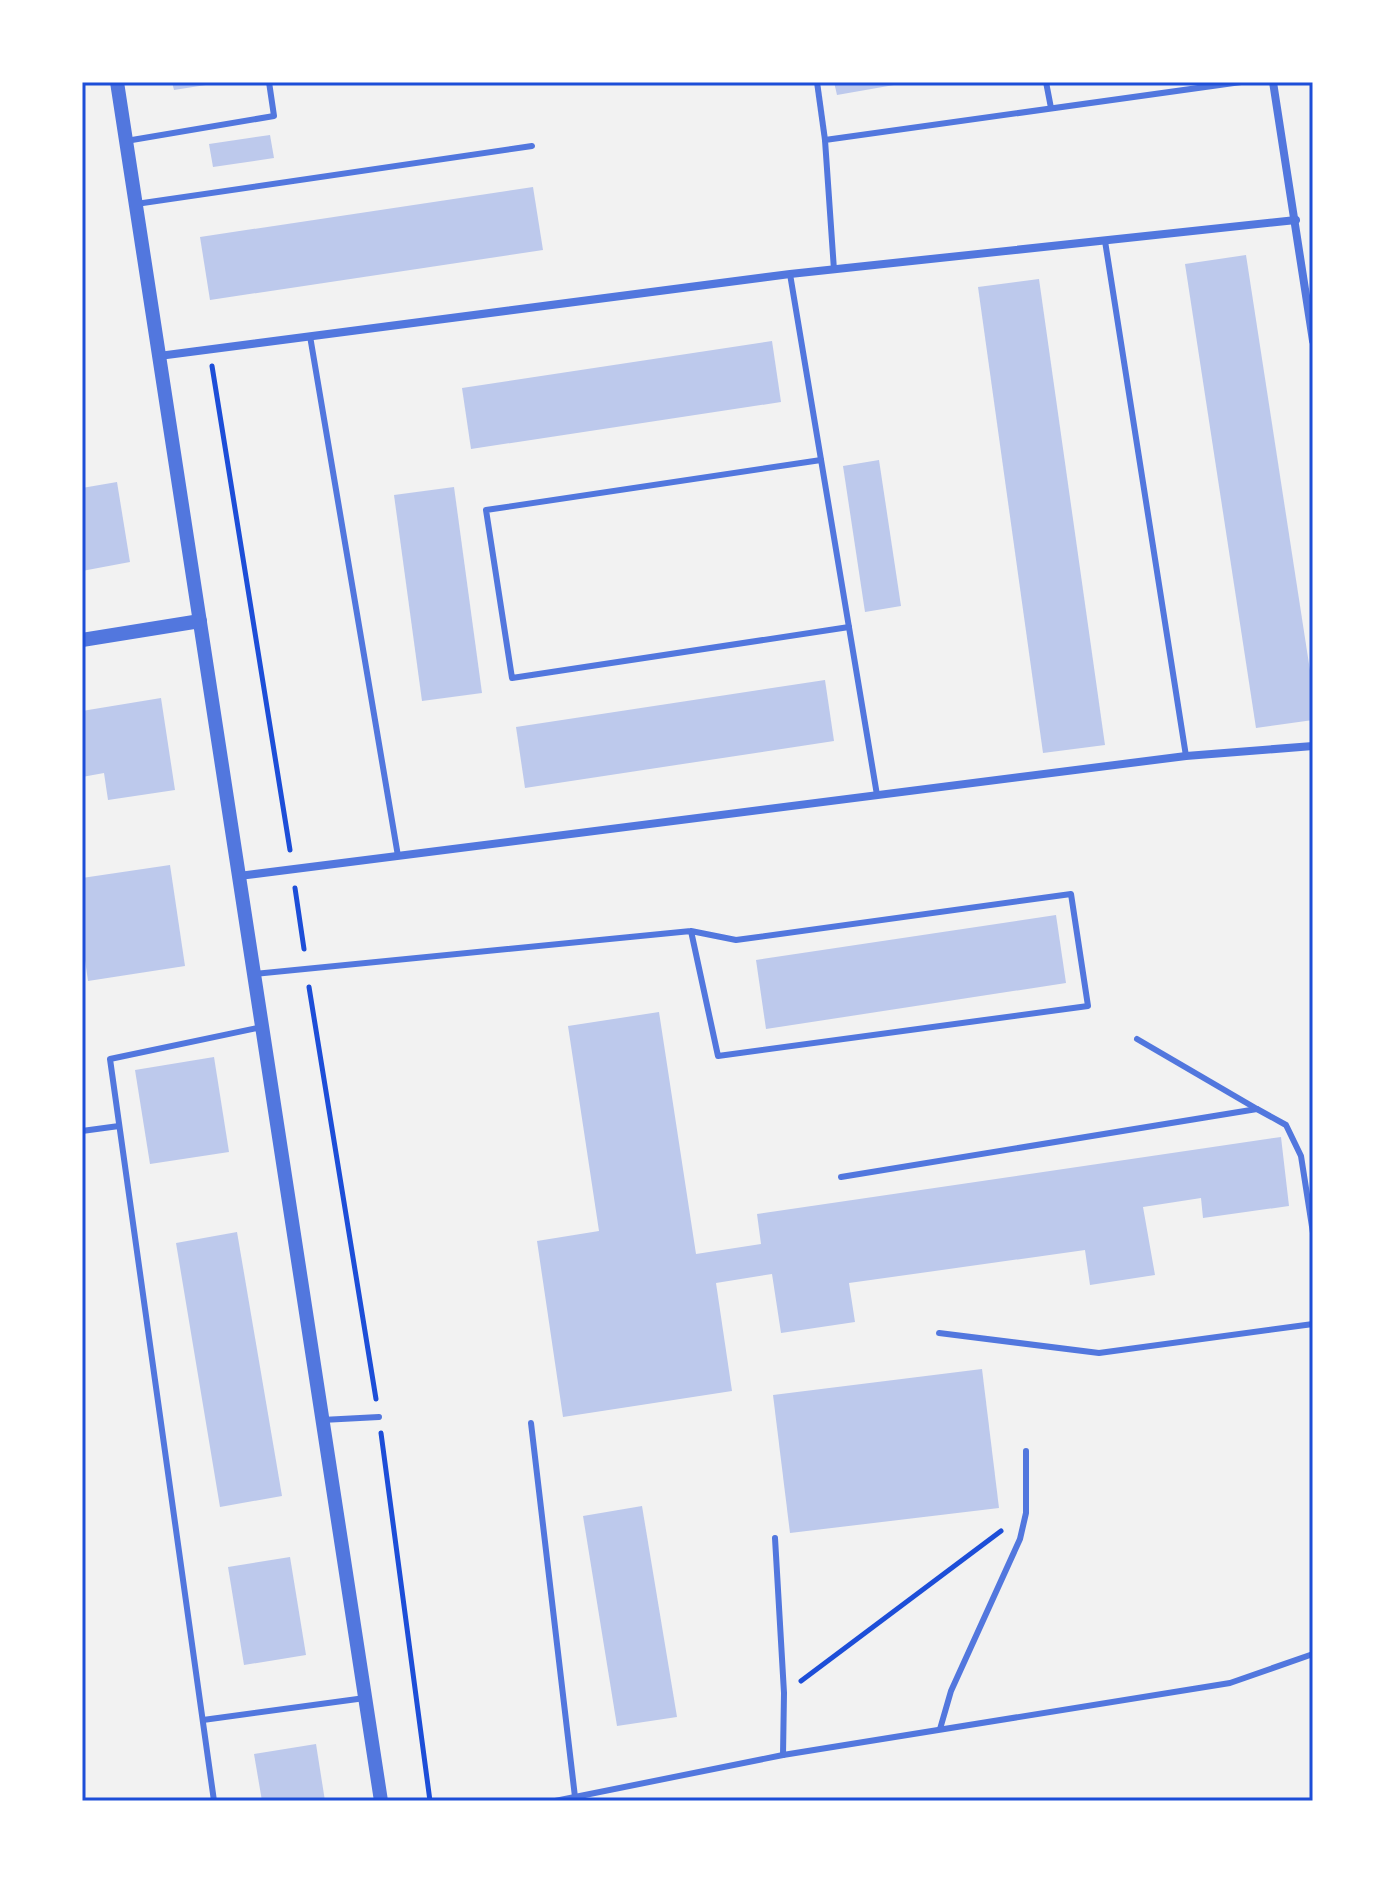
<svg xmlns="http://www.w3.org/2000/svg" width="1395" height="1883" viewBox="0 0 1395 1883" font-family="'PT Sans',sans-serif">
<style>
.building{fill:#bdc9ec}
.lines{fill:none;stroke-linecap:round;stroke-linejoin:round}
.path{stroke:#1d4ed8;stroke-width:5}
.service{stroke:#5277de;stroke-width:6}
.minor{stroke:#5277de;stroke-width:8}
.tertiary{stroke:#5277de;stroke-width:14}
.neatline{fill:none;stroke:#1d4ed8;stroke-width:3}
</style>
<rect width="100%" height="100%" fill="#f2f2f2"/>
<g class="building">
<polygon points="172,82 211,82 212,84 174,90"/>
<polygon points="834,82 894,82 894,85 837,95"/>
<polygon points="270,135 274,158 213,167 209,144"/>
<polygon points="533,187 543,250 210,300 200,237"/>
<polygon points="1246,255 1313,690 1313,720 1256,728 1185,264"/>
<polygon points="1039,279 1105,745 1043,753 978,287"/>
<polygon points="772,341 781,402 471,449 462,388"/>
<polygon points="879,460 901,606 865,612 843,466"/>
<polygon points="117,482 130,562 82,571 82,488"/>
<polygon points="454,487 482,693 422,701 394,495"/>
<polygon points="825,680 834,741 525,788 516,727"/>
<polygon points="161,698 175,790 108,800 104,773 82,777 82,711"/>
<polygon points="170,865 185,966 88,981 82,939 82,878"/>
<polygon points="1056,915 1066,983 766,1029 756,960"/>
<polygon points="659,1012 696,1254 761,1244 757,1214 1281,1137 1289,1206 1203,1218 1201,1198 1143,1207 1155,1275 1090,1285 1085,1250 849,1283 855,1322 781,1333 772,1274 716,1283 732,1391 563,1417 537,1241 599,1231 568,1026"/>
<polygon points="214,1057 229,1152 150,1164 135,1070"/>
<polygon points="237,1232 282,1496 220,1507 176,1243"/>
<polygon points="982,1369 999,1508 790,1533 773,1395"/>
<polygon points="642,1506 677,1717 617,1726 583,1516"/>
<polygon points="290,1557 306,1655 244,1665 228,1567"/>
<polygon points="316,1744 325,1801 262,1801 254,1754"/>
</g>
<g class="lines">
<g class="path">
<polyline points="212,366 290,850"/>
<polyline points="295,888 304,949"/>
<polyline points="309,987 376,1399"/>
<polyline points="381,1433 430,1801"/>
<polyline points="801,1681 1001,1531"/>
</g>
<g class="service">
<polyline points="817,82 825,140"/>
<polyline points="1046,82 1051,108"/>
<polyline points="126,141 274,116 269,82"/>
<polyline points="136,204 532,146"/>
<polyline points="1105,241 1186,756"/>
<polyline points="834,270 825,140 1241,82"/>
<polyline points="790,274 877,795"/>
<polyline points="310,336 398,856"/>
<polyline points="821,460 486,510 512,678 849,627"/>
<polyline points="254,974 691,931 736,940 1071,894 1088,1006 718,1056 691,931"/>
<polyline points="1137,1039 1257,1109"/>
<polyline points="82,1131 119,1126"/>
<polyline points="841,1177 1257,1109 1286,1125 1301,1156 1313,1233"/>
<polyline points="939,1333 1099,1353 1313,1324"/>
<polyline points="322,1420 379,1417"/>
<polyline points="531,1423 575,1797"/>
<polyline points="775,1538 784,1693 783,1755"/>
<polyline points="203,1720 365,1698"/>
<polyline points="940,1729 951,1691 1020,1539 1026,1513 1026,1451"/>
<polyline points="214,1801 110,1059 262,1027"/>
<polyline points="555,1801 783,1755 1230,1683 1313,1654"/>
</g>
<g class="minor">
<polyline points="1273,82 1313,341"/>
<polyline points="159,356 790,274 1296,220"/>
<polyline points="239,876 1186,756 1313,746"/>
</g>
<g class="tertiary">
<polyline points="117,82 381,1801"/>
<polyline points="82,640 200,621"/>
</g>
</g>
<rect width="1395" height="1883" fill="none" stroke="#ffffff" stroke-width="168"/>
<rect x="84" y="84" width="1227" height="1715" class="neatline"/>
</svg>
